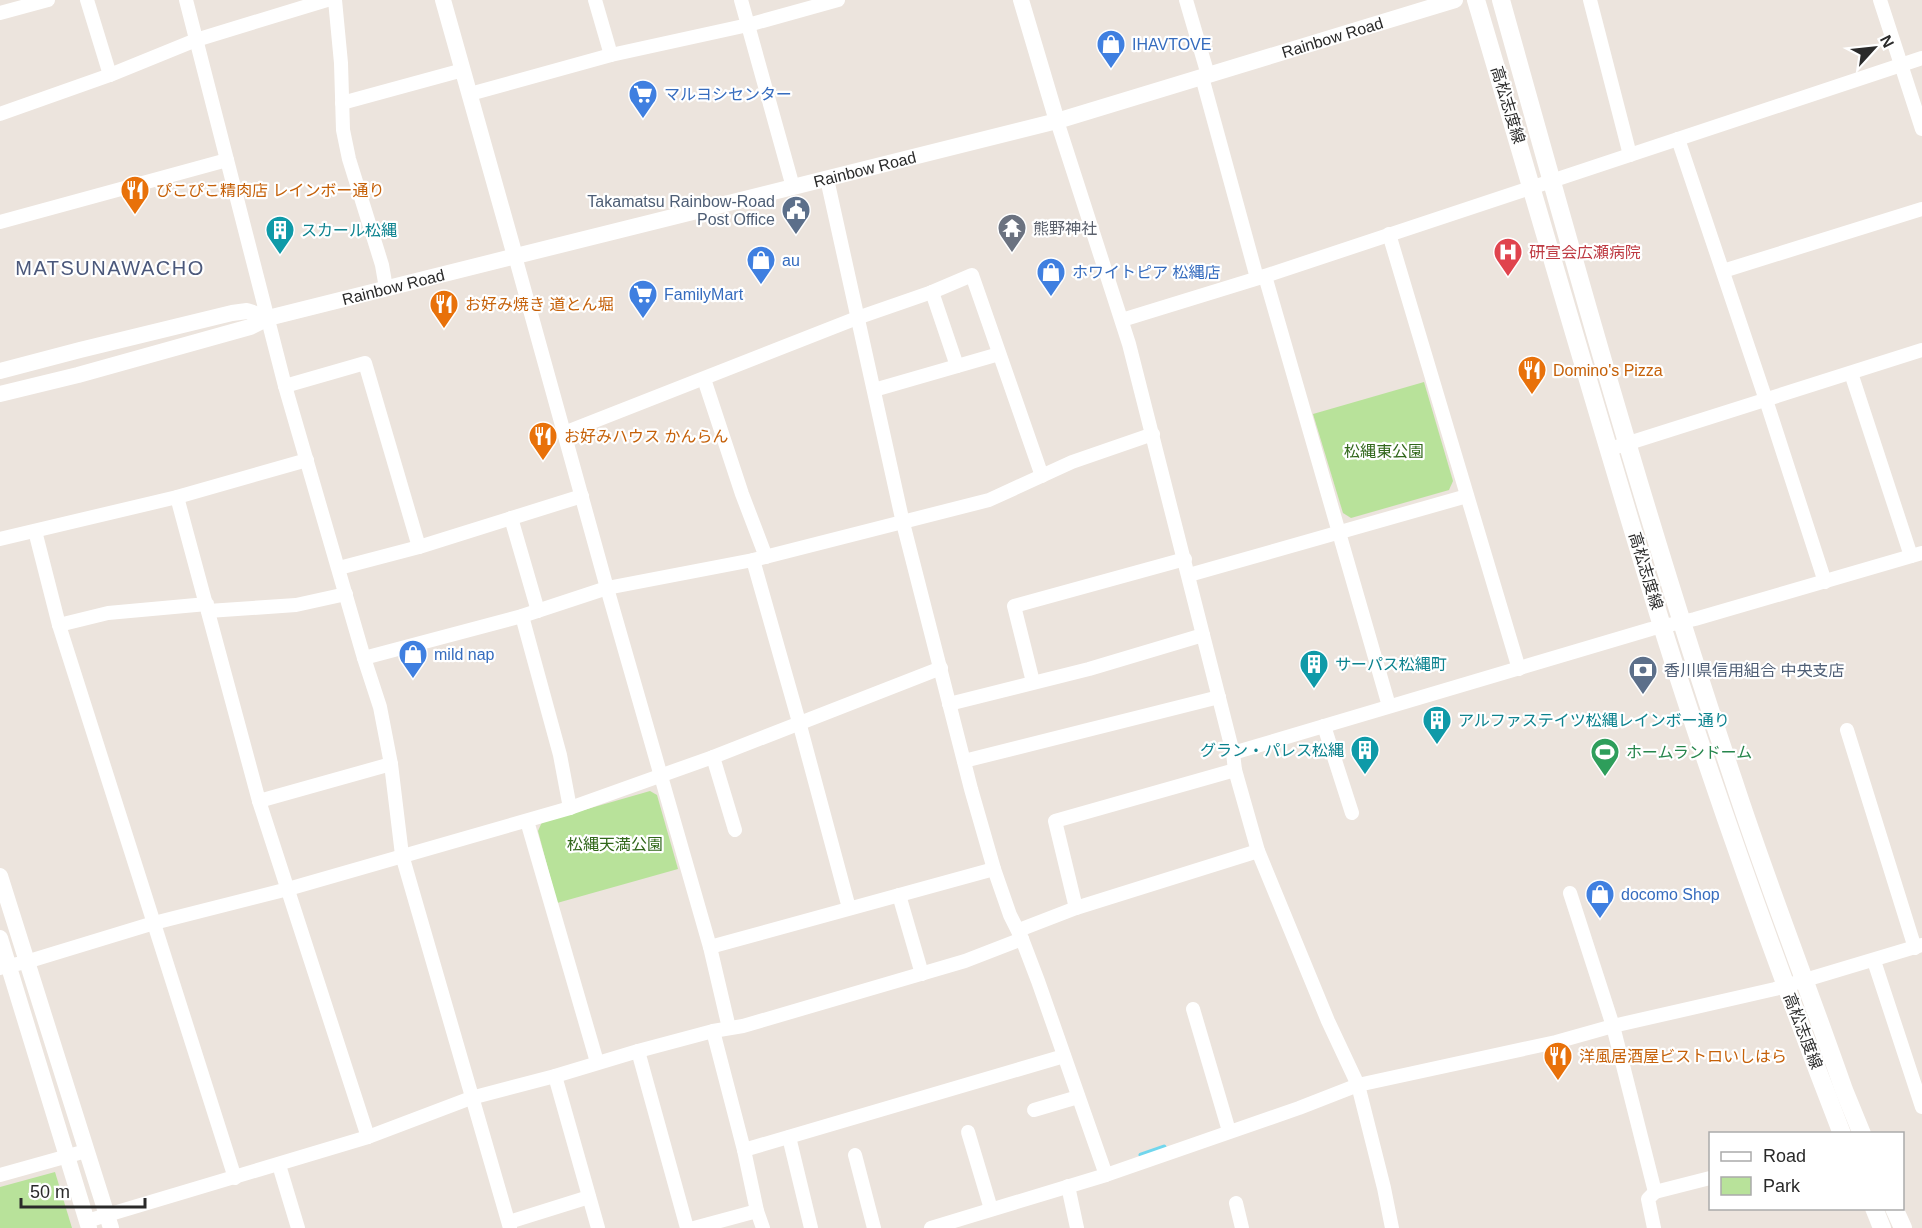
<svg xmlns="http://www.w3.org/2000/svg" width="1922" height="1228" viewBox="0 0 1922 1228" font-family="Helvetica,'Noto Sans JP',sans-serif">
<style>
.green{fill:#b8e29a}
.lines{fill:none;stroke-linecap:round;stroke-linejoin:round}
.stream{stroke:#71d6ed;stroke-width:5}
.minor{stroke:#fff;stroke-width:14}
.tertiary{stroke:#fff;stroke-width:16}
.secondary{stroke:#fff;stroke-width:18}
.labels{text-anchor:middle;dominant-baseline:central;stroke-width:4.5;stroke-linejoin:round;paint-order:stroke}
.street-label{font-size:16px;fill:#2a2a2a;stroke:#fff}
.shop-label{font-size:16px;fill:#366cbe;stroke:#fff;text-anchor:start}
.food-label{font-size:16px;fill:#c56008;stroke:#fff;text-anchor:start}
.service-label{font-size:16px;fill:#4e5e75;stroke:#fff;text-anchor:end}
.worship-label{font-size:16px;fill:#5b616d;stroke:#fff;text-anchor:start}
.culture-label{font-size:16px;fill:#0d838f;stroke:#fff;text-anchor:start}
.health-label{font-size:16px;fill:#be3a42;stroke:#fff;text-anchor:start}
.park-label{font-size:16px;fill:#31671b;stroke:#fff}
.leisure-label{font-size:16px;fill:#27864d;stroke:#fff;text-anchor:start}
.quarter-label{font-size:20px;letter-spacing:1.5px;fill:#4b587b;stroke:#fff}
</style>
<rect width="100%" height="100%" fill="#ece4dd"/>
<g class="green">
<polygon points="1424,382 1453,481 1449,490 1351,518 1343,513 1313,414"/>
<polygon points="650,791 657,795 678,869 557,903 538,831 542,822"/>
<polygon points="55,1172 72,1228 0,1228 0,1187"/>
</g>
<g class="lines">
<polyline class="stream" points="1141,1155 1164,1147"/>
<g class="minor">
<polyline points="87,0 110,75"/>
<polyline points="186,0 285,386 364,658 380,707 391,764 402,855 510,1228"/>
<polyline points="335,0 341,63 343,130 349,159 382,265 386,288"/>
<polyline points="595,0 611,55"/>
<polyline points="741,0 793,187"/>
<polyline points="1186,0 1208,75"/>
<polyline points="1590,0 1630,155"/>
<polyline points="1880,0 1922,129"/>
<polyline points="0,13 48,0"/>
<polyline points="1202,77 1257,278"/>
<polyline points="470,94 611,55 748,25 838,0"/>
<polyline points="342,103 463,70"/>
<polyline points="0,114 110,75 196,40 327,0"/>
<polyline points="1057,121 1129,344 1233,753 1235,770 1258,851 1328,1021 1358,1085 1384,1188 1392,1228"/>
<polyline points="1678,139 1766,400 1825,582"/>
<polyline points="827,179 903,523 971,789 994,869 1010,915 1022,939 1038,981 1106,1175"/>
<polyline points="0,222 227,160"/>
<polyline points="1389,234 1519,669"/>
<polyline points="515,256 607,588 710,947 729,1028"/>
<polyline points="1723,271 1922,209"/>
<polyline points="1265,276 1389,706"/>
<polyline points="932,292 957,366"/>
<polyline points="1122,320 1265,276 1922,58"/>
<polyline points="1851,373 1911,556"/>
<polyline points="704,379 742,494 766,557"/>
<polyline points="285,386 365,363 419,547"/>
<polyline points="874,390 999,354"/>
<polyline points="564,433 857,318 932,292 972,275 1042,476"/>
<polyline points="1610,449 1922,350"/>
<polyline points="177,497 259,801 368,1137"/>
<polyline points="511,518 538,611"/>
<polyline points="35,531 59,625 235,1178"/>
<polyline points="0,539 177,497 307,460"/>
<polyline points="753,560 799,722 849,908"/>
<polyline points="339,568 419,547 582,496"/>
<polyline points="1189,575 1467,496"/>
<polyline points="208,611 296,605 346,594"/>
<polyline points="522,616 560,755 570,808"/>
<polyline points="59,625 108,613 207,604"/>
<polyline points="364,658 522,616 607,588 753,560 989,500 1072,462 1153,434"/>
<polyline points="1033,682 1014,606 1185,559"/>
<polyline points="949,704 1089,669 1203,635"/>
<polyline points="1324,726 1352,813"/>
<polyline points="1847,730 1915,948"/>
<polyline points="1233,753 1651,629 1695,619 1922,553"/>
<polyline points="713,757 735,830"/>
<polyline points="964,761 1219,697"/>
<polyline points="259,801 391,764"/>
<polyline points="527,821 597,1062"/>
<polyline points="1570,893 1613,1026 1655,1192 1710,1178"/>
<polyline points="899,895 922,974"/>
<polyline points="1076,908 1055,821 1235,770"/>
<polyline points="1019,930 1076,908 1258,851"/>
<polyline points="710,947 994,869"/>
<polyline points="1874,961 1922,1107"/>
<polyline points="0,968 26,962 154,923 288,889 570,808 713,757 941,668"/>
<polyline points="1193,1009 1229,1131"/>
<polyline points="713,1031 744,1150 757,1211 763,1228"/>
<polyline points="638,1051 687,1228"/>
<polyline points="555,1076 598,1228"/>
<polyline points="1034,1110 1078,1097"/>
<polyline points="968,1132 991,1209"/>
<polyline points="789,1137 811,1228"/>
<polyline points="744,1150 1064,1056"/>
<polyline points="855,1155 874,1228"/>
<polyline points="279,1165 298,1228"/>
<polyline points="0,1175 86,1151"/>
<polyline points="1068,1186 1077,1228"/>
<polyline points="1236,1203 1242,1228"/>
<polyline points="87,1221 368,1137 471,1098 555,1076 638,1051 713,1031 743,1026 965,961 1022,939"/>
<polyline points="509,1222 589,1197"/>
<polyline points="694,1228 757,1211"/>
<polyline points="931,1228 1106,1175 1299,1108 1358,1085 1556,1042 1613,1026 1775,989 1922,945"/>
<polyline points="1654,1228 1648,1199 1655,1192"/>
</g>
<g class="tertiary">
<polyline points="443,0 515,256"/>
<polyline points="1021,0 1057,121"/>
<polyline points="0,371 80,350 232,313 247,311 268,318"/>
<path id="s1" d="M0,394l78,-19 172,-48 18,-9 789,-197 398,-121"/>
<polyline points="0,876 111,1228"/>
<polyline points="0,938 89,1228"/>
</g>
<g class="secondary">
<path d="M1476,0c62,209 122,418 186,626 54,171 115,340 180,508"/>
<path d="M1501,0c73,262 146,524 233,782 34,104 74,205 110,308l18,44"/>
<polyline points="1874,1208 1882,1228"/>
<polyline points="1894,1208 1903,1228"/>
</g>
</g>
<defs>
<g id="shop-pin" transform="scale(1.5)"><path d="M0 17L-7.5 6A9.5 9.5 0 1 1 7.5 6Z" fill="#3f7fe0" stroke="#fff"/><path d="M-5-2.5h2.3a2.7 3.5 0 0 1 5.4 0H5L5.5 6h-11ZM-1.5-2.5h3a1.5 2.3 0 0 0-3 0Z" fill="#fff"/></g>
<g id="supermarket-pin" transform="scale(1.5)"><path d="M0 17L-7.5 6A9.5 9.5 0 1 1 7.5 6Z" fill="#3f7fe0" stroke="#fff"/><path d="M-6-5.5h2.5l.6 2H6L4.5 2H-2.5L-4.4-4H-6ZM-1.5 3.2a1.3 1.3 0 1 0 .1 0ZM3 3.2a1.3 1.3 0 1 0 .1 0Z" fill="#fff"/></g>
<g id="restaurant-pin" transform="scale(1.5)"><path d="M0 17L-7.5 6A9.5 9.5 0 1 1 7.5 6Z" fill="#e8710a" stroke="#fff"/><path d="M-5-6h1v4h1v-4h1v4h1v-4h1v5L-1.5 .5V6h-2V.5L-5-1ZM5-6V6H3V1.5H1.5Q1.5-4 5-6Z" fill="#fff"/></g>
<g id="civic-pin" transform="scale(1.5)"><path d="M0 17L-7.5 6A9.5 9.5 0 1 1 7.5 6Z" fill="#5c6f8a" stroke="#fff"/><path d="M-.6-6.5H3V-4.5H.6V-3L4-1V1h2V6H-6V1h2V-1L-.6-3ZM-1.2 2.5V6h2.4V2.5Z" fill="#fff"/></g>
<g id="temple-pin" transform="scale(1.5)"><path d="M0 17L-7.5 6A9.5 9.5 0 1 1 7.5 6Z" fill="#6b7280" stroke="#fff"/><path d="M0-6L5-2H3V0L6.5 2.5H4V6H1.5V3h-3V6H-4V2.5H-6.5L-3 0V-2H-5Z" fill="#fff"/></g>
<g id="building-pin" transform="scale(1.5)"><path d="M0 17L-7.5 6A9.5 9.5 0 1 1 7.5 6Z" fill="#0f9aa8" stroke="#fff"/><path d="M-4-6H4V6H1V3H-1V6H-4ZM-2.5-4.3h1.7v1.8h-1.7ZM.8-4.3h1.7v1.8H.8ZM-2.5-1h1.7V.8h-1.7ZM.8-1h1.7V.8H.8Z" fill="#fff"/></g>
<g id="hospital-pin" transform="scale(1.5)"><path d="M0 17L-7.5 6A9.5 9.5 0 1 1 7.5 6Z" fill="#e0444e" stroke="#fff"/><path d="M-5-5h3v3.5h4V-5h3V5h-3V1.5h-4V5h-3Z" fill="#fff"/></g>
<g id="bank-pin" transform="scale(1.5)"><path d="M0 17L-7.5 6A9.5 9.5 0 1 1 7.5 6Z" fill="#5c6f8a" stroke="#fff"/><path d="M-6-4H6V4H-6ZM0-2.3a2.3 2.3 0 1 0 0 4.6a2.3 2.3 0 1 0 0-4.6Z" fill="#fff"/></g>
<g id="stadium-pin" transform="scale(1.5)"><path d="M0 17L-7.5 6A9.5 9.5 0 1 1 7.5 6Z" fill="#2e9e5b" stroke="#fff"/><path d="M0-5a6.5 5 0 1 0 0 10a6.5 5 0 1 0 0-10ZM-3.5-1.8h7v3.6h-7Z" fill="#fff"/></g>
</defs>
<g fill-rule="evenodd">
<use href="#shop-pin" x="1111" y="44"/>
<use href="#supermarket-pin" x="643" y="94"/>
<use href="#restaurant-pin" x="135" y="190"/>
<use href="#civic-pin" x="796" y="210"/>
<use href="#temple-pin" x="1012" y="228"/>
<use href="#building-pin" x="280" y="230"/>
<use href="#hospital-pin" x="1508" y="252"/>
<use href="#shop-pin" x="761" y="260"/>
<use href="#shop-pin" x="1051" y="272"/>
<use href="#supermarket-pin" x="643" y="294"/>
<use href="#restaurant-pin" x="444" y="304"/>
<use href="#restaurant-pin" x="1532" y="370"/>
<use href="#restaurant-pin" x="543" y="436"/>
<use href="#shop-pin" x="413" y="654"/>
<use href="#building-pin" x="1314" y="664"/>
<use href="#bank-pin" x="1643" y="670"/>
<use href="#building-pin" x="1437" y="720"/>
<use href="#building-pin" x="1365" y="750"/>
<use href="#stadium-pin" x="1605" y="752"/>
<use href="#shop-pin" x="1600" y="894"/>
<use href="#restaurant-pin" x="1558" y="1056"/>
</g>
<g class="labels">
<g class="street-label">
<text stroke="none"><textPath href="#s1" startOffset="1380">Rainbow Road</textPath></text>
<text transform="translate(1508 105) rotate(73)">高松志度線</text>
<text stroke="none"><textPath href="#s1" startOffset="894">Rainbow Road</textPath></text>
<text stroke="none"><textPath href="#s1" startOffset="408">Rainbow Road</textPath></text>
<text transform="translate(1646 571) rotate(73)">高松志度線</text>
<text transform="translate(1803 1031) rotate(69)">高松志度線</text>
</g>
<g class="shop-label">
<text x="1132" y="44">IHAVTOVE</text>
<text x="664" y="94">マルヨシセンター</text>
<text x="782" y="260">au</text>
<text x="1072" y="272">ホワイトピア 松縄店</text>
<text x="664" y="294">FamilyMart</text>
<text x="434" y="654">mild nap</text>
<text x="1621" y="894">docomo Shop</text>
</g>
<g class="food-label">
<text x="156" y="190">ぴこぴこ精肉店 レインボー通り</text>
<text x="465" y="304">お好み焼き 道とん堀</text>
<text x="1553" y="370">Domino's Pizza</text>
<text x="564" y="436">お好みハウス かんらん</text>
<text x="1579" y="1056">洋風居酒屋ビストロいしはら</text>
</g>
<g class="service-label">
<text x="775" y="201">Takamatsu Rainbow-Road<tspan x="775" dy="18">Post Office</tspan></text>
<text x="1664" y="670" text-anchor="start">香川県信用組合 中央支店</text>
</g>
<g class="worship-label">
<text x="1033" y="228">熊野神社</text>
</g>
<g class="culture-label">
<text x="301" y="230">スカール松縄</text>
<text x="1335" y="664">サーパス松縄町</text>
<text x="1458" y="720">アルファステイツ松縄レインボー通り</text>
<text x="1344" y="750" text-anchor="end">グラン・パレス松縄</text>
</g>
<g class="health-label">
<text x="1529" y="252">研宣会広瀬病院</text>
</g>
<g class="park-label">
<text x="1384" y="451">松縄東公園</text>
<text x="615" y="844">松縄天満公園</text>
</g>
<g class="leisure-label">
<text x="1626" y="752">ホームランドーム</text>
</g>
<g class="quarter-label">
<text x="110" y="268">MATSUNAWACHO</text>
</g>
</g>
<rect x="1709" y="1132" width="195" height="78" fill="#ffffff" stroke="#aaaaaa" stroke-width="1.5"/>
<rect x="1721" y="1152" width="30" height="9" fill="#ffffff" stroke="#aaaaaa" stroke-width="1.5"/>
<text x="1763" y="1162" font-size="18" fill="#2a2a2a">Road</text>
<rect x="1721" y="1177" width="30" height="18" fill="#b8e29a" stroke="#aaaaaa" stroke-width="1.5"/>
<text x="1763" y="1192" font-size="18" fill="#2a2a2a">Park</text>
<g transform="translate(1874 48) rotate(63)" stroke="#ffffff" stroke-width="4.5" paint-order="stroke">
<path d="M0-4.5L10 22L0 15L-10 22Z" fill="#2a2a2a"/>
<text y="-9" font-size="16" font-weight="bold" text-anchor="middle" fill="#2a2a2a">N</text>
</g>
<path d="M21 1198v9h124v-9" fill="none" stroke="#2a2a2a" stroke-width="3"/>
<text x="30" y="1198" font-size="18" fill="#2a2a2a" stroke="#ffffff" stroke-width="4.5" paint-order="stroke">50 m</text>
</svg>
